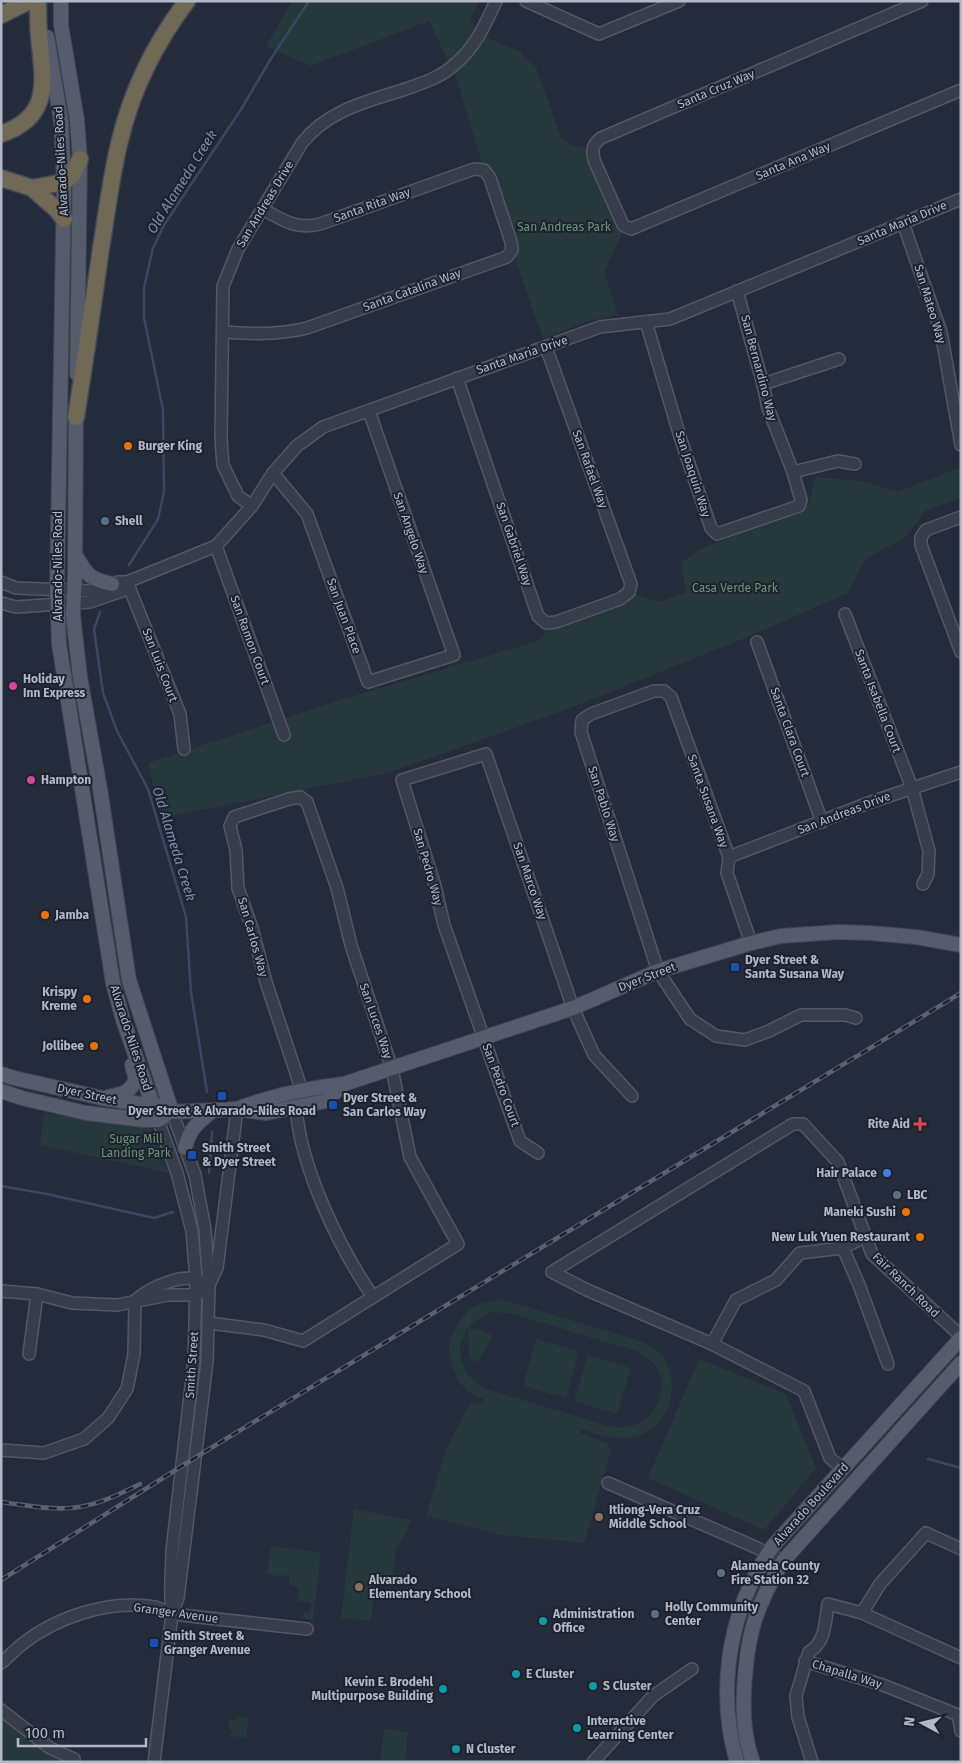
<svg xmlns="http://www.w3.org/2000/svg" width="962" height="1763" viewBox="0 0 962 1763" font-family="'Fira Sans',sans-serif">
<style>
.green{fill:#27383c;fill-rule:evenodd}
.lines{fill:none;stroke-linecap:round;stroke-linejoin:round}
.stream{stroke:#3a4762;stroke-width:2.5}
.minor-casing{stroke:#535865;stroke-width:14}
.major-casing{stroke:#414653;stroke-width:16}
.highway-casing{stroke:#434855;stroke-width:19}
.minor{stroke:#373d4b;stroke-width:11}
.major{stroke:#565c6b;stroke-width:14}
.highway{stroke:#706955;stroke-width:16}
.rail-casing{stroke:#5a6171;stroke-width:4.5}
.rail{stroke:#1d222f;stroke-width:2.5;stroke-dasharray:8;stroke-linecap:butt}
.food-dot{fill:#e8710a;stroke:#1d222f;stroke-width:2}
.service-dot{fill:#5c6f8a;stroke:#1d222f;stroke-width:2}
.hotel-dot{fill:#d1479c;stroke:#1d222f;stroke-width:2}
.transit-dot{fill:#1a4fb4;stroke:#1d222f;stroke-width:2}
.health-dot{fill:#e0444e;stroke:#1d222f;stroke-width:2}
.shop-dot{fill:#3f7fe0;stroke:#1d222f;stroke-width:2}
.education-dot{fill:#8d6e63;stroke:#1d222f;stroke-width:2}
.culture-dot{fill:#0f9aa8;stroke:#1d222f;stroke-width:2}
.labels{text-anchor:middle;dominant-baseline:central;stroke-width:4;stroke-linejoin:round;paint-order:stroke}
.street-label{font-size:12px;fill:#b3b8c6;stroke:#1d222f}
.park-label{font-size:12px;fill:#6b967a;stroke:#1d222f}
.poi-label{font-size:12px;font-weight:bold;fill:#b3b8c6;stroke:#1d222f;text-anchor:start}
.water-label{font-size:14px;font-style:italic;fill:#7c8cac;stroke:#1d222f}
</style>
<rect width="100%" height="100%" fill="#242b3a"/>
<g class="green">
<polygon points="293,1 479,1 470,20 487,38 519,51 536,67 561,138 572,145 592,150 625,227 604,272 618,315 588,321 543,339 484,170 457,80 429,21 310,66 266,46"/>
<polygon points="961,467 961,498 925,511 905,538 865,559 848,593 740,640 570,708 388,773 161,818 148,763 337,701 538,641 544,637 546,623 629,592 659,602 686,592 681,563 698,550 809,505 815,477 863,481 897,492"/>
<polygon points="44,1113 150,1128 169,1173 40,1145"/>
<path d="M498,1300l16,3 129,39c8,4 16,9 21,16 16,25 7,64 -21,76 -22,10 -42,0 -63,-5v4l28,11 3,6 -27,93 -82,-8 -76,-19 20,-67 20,-39 5,-7 13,1 1,-4 -17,-8 -11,-13 -5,-15 -3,-14 2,-15 17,-25 14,-7zM492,1312l21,2 126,38c7,5 15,10 19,18 10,20 -2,49 -23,55 -9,3 -17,2 -27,1l-125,-38c-34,-23 -29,-61 9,-76z"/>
<polygon points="473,1329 484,1331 493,1336 478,1362 469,1358 468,1330"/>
<polygon points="536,1339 579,1351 566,1398 523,1386"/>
<polygon points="588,1355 631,1368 617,1414 574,1401"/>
<polygon points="699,1359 786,1394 816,1468 764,1530 648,1478"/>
<polygon points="354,1509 411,1520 402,1541 399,1541 399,1546 396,1546 393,1583 375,1582 371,1621 341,1618"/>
<polygon points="271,1546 321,1552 313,1620 298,1618 303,1616 305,1612 309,1612 312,1603 297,1601 299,1587 289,1585 290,1575 276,1576 276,1575 267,1574"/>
<polygon points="1,1715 59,1762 1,1762"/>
<polygon points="239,1717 249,1719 246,1738 231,1736 232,1730 228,1729 229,1720 235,1721"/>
<polygon points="384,1729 408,1732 405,1762 380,1762"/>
</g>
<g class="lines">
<g class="stream">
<polyline points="129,565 158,519 164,492 163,410 144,318 144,288 153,248 164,225 240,111 272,57 309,1"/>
<polyline points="100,612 94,629 103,693 117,731 148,789 186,917 191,992 207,1092"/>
<polyline points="209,1173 212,1132"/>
<polyline points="1,1186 47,1194 154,1218 173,1212"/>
<polyline points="928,1459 961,1468"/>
</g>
<g class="minor-casing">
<g id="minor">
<polyline points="526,1 599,34 679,1"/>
<path d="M922,1l-321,137c-9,7 -9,12 -7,22l29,65 8,4 330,-139"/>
<polyline points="903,223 941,332 961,445"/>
<polyline points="646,322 681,440 711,528 717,534 799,506 801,500 793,472 768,408 763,384 737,291"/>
<path d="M224,332c28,2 55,3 83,-4l200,-71 5,-7 -1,-8 -21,-64 -6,-8 -10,-1 -154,55c-25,6 -36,-4 -58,-15"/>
<polyline points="457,378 538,616 546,623 556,622 620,599 629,592 631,584 546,347"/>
<polyline points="763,384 839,359"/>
<polyline points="793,472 838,461 855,464"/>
<polyline points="273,473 307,514 368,682 454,655 369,411"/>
<path d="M252,506l-14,-10 -15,-31 -2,-26 2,-153 15,-37 64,-106c26,-33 66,-42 104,-54 17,-6 35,-12 48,-24 21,-17 31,-40 42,-64"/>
<polyline points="961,517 926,530 921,537 921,545 961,652"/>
<polyline points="216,546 284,735"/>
<polyline points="1,582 16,588 90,591 118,582 127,582 216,546 252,506 273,473 297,446 323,427 600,327 670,319 961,199"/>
<polyline points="127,582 180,714 184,749"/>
<polyline points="1,603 16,607 90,602 122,591 127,582"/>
<polyline points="845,614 912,788 929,851 928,874 923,884"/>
<polyline points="757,642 822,822"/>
<polyline points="729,857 868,803 961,772"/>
<polyline points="751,943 727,873 729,857 671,697 664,691 654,691 591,714 582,720 581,732 658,971 690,1019 716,1036 745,1040 769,1031 801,1015 845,1015 856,1018"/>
<path d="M296,1108c5,61 43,139 77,189l85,-53 -48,-87 -18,-88 -41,-124 -14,-57 -30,-86 -7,-5 -11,2 -55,18 -4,9 6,24 2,38 14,40 14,54 36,109"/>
<path d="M158,1120l19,53 15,58 4,48 -2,81 -22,191c0,20 -3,41 0,62"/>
<polyline points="538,1153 520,1141 444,925 435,886 402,780 486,754 573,1008 594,1055 632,1096"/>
<polyline points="843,1248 866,1236"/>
<polyline points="210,1283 217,1268 237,1109"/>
<polyline points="1,1291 37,1294 72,1303 117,1305 168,1295 196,1295 201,1292"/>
<path d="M136,1300c13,-12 49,-29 65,-18"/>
<polyline points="209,1323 264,1330 303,1341 373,1297"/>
<polyline points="712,1344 736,1300 776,1280 800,1253 843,1248 859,1285 888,1364"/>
<polyline points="29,1354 37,1294"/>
<polyline points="1,1450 44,1453 84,1439 108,1418 127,1389 134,1354 135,1301"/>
<polyline points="843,1469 830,1458 804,1391 712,1344 587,1290 552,1272 793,1124 803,1124 838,1162 872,1254 961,1336"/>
<polyline points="608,1483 755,1547 783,1561"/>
<polyline points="862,1613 880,1584 926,1533 961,1549"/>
<path d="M809,1652c17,-10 16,-30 19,-48l34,9 99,45"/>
<polyline points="808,1655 796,1696 798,1717 812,1762"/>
<polyline points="805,1661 883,1685 958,1715 961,1731"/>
<path d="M1,1663c7,-6 13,-12 20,-18 35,-28 89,-46 133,-38 6,1 12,5 18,7l135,15"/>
<polyline points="1,1710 50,1748 74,1759"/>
<polyline points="154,1762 172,1614 178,1598 207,1362 209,1287 205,1230 195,1175 172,1112"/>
<polyline points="593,1762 653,1696 692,1669"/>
</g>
</g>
<g class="major-casing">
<g id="major">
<polyline points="61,1 61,25 77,120 80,159 77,374"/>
<polyline points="47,37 61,121 64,182 57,589 59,644 113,983 123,1020 158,1120"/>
<polyline points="76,408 75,574 73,615 80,677 100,789 129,980 172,1112"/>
<path d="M76,556c11,19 13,23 36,28"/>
<polyline points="1,1074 14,1078 102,1098 141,1104 153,1104 172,1112 237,1109 266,1113 326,1101 344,1084"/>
<polyline points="1,1091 22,1098 86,1113 144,1120 158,1120 165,1116"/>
<path d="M108,1097c15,-3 22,-4 28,-18l-4,-14"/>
<path d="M237,1109c34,-13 71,-21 107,-25l229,-76 85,-37 93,-28 30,-7 57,-4 32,1 46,4 45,8"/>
<path d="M185,1148c4,-19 13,-25 27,-37"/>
<path d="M737,1762c-18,-61 -11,-130 18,-186 6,-10 11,-21 18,-30l188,-208"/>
<path d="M753,1762c-9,-24 -10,-47 -9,-72 3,-54 11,-83 39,-129l178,-198"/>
</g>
</g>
<g class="highway-casing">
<g id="highway">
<polyline points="1,15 29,1"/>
<path d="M1,134c52,-18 42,-54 38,-98 -1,-11 -1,-23 -1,-35"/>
<polyline points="1,178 32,188 56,209 64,219"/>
<polyline points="32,188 64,182 73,174 80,159"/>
<path d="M76,417c9,-56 17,-112 25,-169 6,-36 10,-72 19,-108 12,-50 36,-98 67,-139"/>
</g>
</g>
<use href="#minor" class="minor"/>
<use href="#major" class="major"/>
<use href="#highway" class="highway"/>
<g class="rail-casing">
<g id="rail">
<path d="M1,1502c23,3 47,8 70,6 25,-2 47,-13 69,-24"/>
<polyline points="1,1580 201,1454 961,993"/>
</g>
</g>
<use href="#rail" class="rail"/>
</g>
<g class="food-dot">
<circle cx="128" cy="446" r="5"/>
<circle cx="45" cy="915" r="5"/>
<circle cx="87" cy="999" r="5"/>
<circle cx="94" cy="1046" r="5"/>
<circle cx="906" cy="1212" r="5"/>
<circle cx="920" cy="1237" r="5"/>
</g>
<g class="service-dot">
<circle cx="105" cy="521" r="5"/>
<circle cx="897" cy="1195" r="5"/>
<circle cx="721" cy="1573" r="5"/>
<circle cx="655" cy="1614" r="5"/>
</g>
<g class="hotel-dot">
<circle cx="13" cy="686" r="5"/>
<circle cx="31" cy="780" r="5"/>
</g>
<g class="transit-dot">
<rect x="730" y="962" width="10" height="10" rx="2.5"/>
<rect x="217" y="1091" width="10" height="10" rx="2.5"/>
<rect x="328" y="1100" width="10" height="10" rx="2.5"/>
<rect x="187" y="1150" width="10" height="10" rx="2.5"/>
<rect x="149" y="1638" width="10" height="10" rx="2.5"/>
</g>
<path class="health-dot" d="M917.5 1116.5h5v5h5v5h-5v5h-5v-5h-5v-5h5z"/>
<circle class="shop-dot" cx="887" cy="1173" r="5"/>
<g class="education-dot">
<circle cx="599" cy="1517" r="5"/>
<circle cx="359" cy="1587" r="5"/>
</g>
<g class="culture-dot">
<circle cx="543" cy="1621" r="5"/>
<circle cx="516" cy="1674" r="5"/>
<circle cx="593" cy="1686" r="5"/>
<circle cx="443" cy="1689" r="5"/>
<circle cx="577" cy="1728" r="5"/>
<circle cx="456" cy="1749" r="5"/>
</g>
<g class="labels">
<g class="street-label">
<text transform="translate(716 89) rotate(-23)">Santa Cruz Way</text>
<text transform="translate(61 161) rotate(-93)">Alvarado-Niles Road</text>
<text transform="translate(793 161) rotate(-23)">Santa Ana Way</text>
<text transform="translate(265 204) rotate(-59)">San Andreas Drive</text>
<text transform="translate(372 205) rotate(-20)">Santa Rita Way</text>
<text transform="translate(902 223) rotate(-23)">Santa Maria Drive</text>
<text transform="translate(412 290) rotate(-20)">Santa Catalina Way</text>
<text transform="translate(930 304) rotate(73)">San Mateo Way</text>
<text transform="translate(522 355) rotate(-19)">Santa Maria Drive</text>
<text transform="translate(759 368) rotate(75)">San Bernardino Way</text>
<text transform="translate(590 469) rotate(70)">San Rafael Way</text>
<text transform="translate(693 474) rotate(72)">San Joaquin Way</text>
<text transform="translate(411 533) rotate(71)">San Angelo Way</text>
<text transform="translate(514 544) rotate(71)">San Gabriel Way</text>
<text transform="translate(58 566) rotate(-90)">Alvarado-Niles Road</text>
<text transform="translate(344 616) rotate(70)">San Juan Place</text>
<text transform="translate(250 640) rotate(70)">San Ramon Court</text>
<text transform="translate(160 665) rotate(69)">San Luis Court</text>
<text transform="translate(878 701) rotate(69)">Santa Isabella Court</text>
<text transform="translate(790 732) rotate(70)">Santa Clara Court</text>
<text transform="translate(708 801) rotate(70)">Santa Susana Way</text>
<text transform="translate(604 804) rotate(72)">San Pablo Way</text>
<text transform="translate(844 813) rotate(-21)">San Andreas Drive</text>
<text transform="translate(428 867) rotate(74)">San Pedro Way</text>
<text transform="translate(530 881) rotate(71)">San Marco Way</text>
<text transform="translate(253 937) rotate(74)">San Carlos Way</text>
<text transform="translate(647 977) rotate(-21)">Dyer Street</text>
<text transform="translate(376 1021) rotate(71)">San Luces Way</text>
<text transform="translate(131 1038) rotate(72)">Alvarado-Niles Road</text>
<text transform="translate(501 1085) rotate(70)">San Pedro Court</text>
<text transform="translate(87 1094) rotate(12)">Dyer Street</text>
<text transform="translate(906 1285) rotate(44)">Fair Ranch Road</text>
<text transform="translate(192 1365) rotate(-86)">Smith Street</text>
<text transform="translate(811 1504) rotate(-48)">Alvarado Boulevard</text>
<text transform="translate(176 1613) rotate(8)">Granger Avenue</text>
<text transform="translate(847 1674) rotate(17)">Chapalla Way</text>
</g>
<g class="park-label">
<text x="564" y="227">San Andreas Park</text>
<text x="735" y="588">Casa Verde Park</text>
<text x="136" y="1139">Sugar Mill<tspan x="136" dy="14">Landing Park</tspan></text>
</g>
<g class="poi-label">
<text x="138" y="446">Burger King</text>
<text x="115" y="521">Shell</text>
<text x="23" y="679">Holiday<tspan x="23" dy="14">Inn Express</tspan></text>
<text x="41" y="780">Hampton</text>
<text x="55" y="915">Jamba</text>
<text x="745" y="960">Dyer Street &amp;<tspan x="745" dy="14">Santa Susana Way</tspan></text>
<text x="77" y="992" text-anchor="end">Krispy<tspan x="77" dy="14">Kreme</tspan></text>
<text x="84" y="1046" text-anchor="end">Jollibee</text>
<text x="343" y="1098">Dyer Street &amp;<tspan x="343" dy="14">San Carlos Way</tspan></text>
<text x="222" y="1111" text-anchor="middle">Dyer Street &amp; Alvarado-Niles Road</text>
<text x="910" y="1124" text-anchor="end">Rite Aid</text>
<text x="202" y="1148">Smith Street<tspan x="202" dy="14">&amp; Dyer Street</tspan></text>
<text x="877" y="1173" text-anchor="end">Hair Palace</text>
<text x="907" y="1195">LBC</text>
<text x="896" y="1212" text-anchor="end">Maneki Sushi</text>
<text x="910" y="1237" text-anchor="end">New Luk Yuen Restaurant</text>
<text x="609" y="1510">Itliong-Vera Cruz<tspan x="609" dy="14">Middle School</tspan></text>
<text x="731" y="1566">Alameda County<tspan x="731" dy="14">Fire Station 32</tspan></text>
<text x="369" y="1580">Alvarado<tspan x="369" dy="14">Elementary School</tspan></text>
<text x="665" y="1607">Holly Community<tspan x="665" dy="14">Center</tspan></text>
<text x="553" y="1614">Administration<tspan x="553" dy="14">Office</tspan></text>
<text x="164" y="1636">Smith Street &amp;<tspan x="164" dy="14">Granger Avenue</tspan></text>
<text x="526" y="1674">E Cluster</text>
<text x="433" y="1682" text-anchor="end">Kevin E. Brodehl<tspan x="433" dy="14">Multipurpose Building</tspan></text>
<text x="603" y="1686">S Cluster</text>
<text x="587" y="1721">Interactive<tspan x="587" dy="14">Learning Center</tspan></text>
<text x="466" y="1749">N Cluster</text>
</g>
<g class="water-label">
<text transform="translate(182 182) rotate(-58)">Old Alameda Creek</text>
<text transform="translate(174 844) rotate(73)">Old Alameda Creek</text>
</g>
</g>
<rect width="962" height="1763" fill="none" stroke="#b3b8c6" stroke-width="5"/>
<g transform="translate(922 1723) rotate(277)" stroke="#1d222f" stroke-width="4" paint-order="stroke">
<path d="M0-4L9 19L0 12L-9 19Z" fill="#b3b8c6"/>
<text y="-8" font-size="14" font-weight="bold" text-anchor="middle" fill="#b3b8c6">N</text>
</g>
<path d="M18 1738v8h128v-8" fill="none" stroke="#b3b8c6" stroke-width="2.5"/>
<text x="25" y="1738" font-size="15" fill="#b3b8c6" stroke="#1d222f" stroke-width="4" paint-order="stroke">100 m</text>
</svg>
